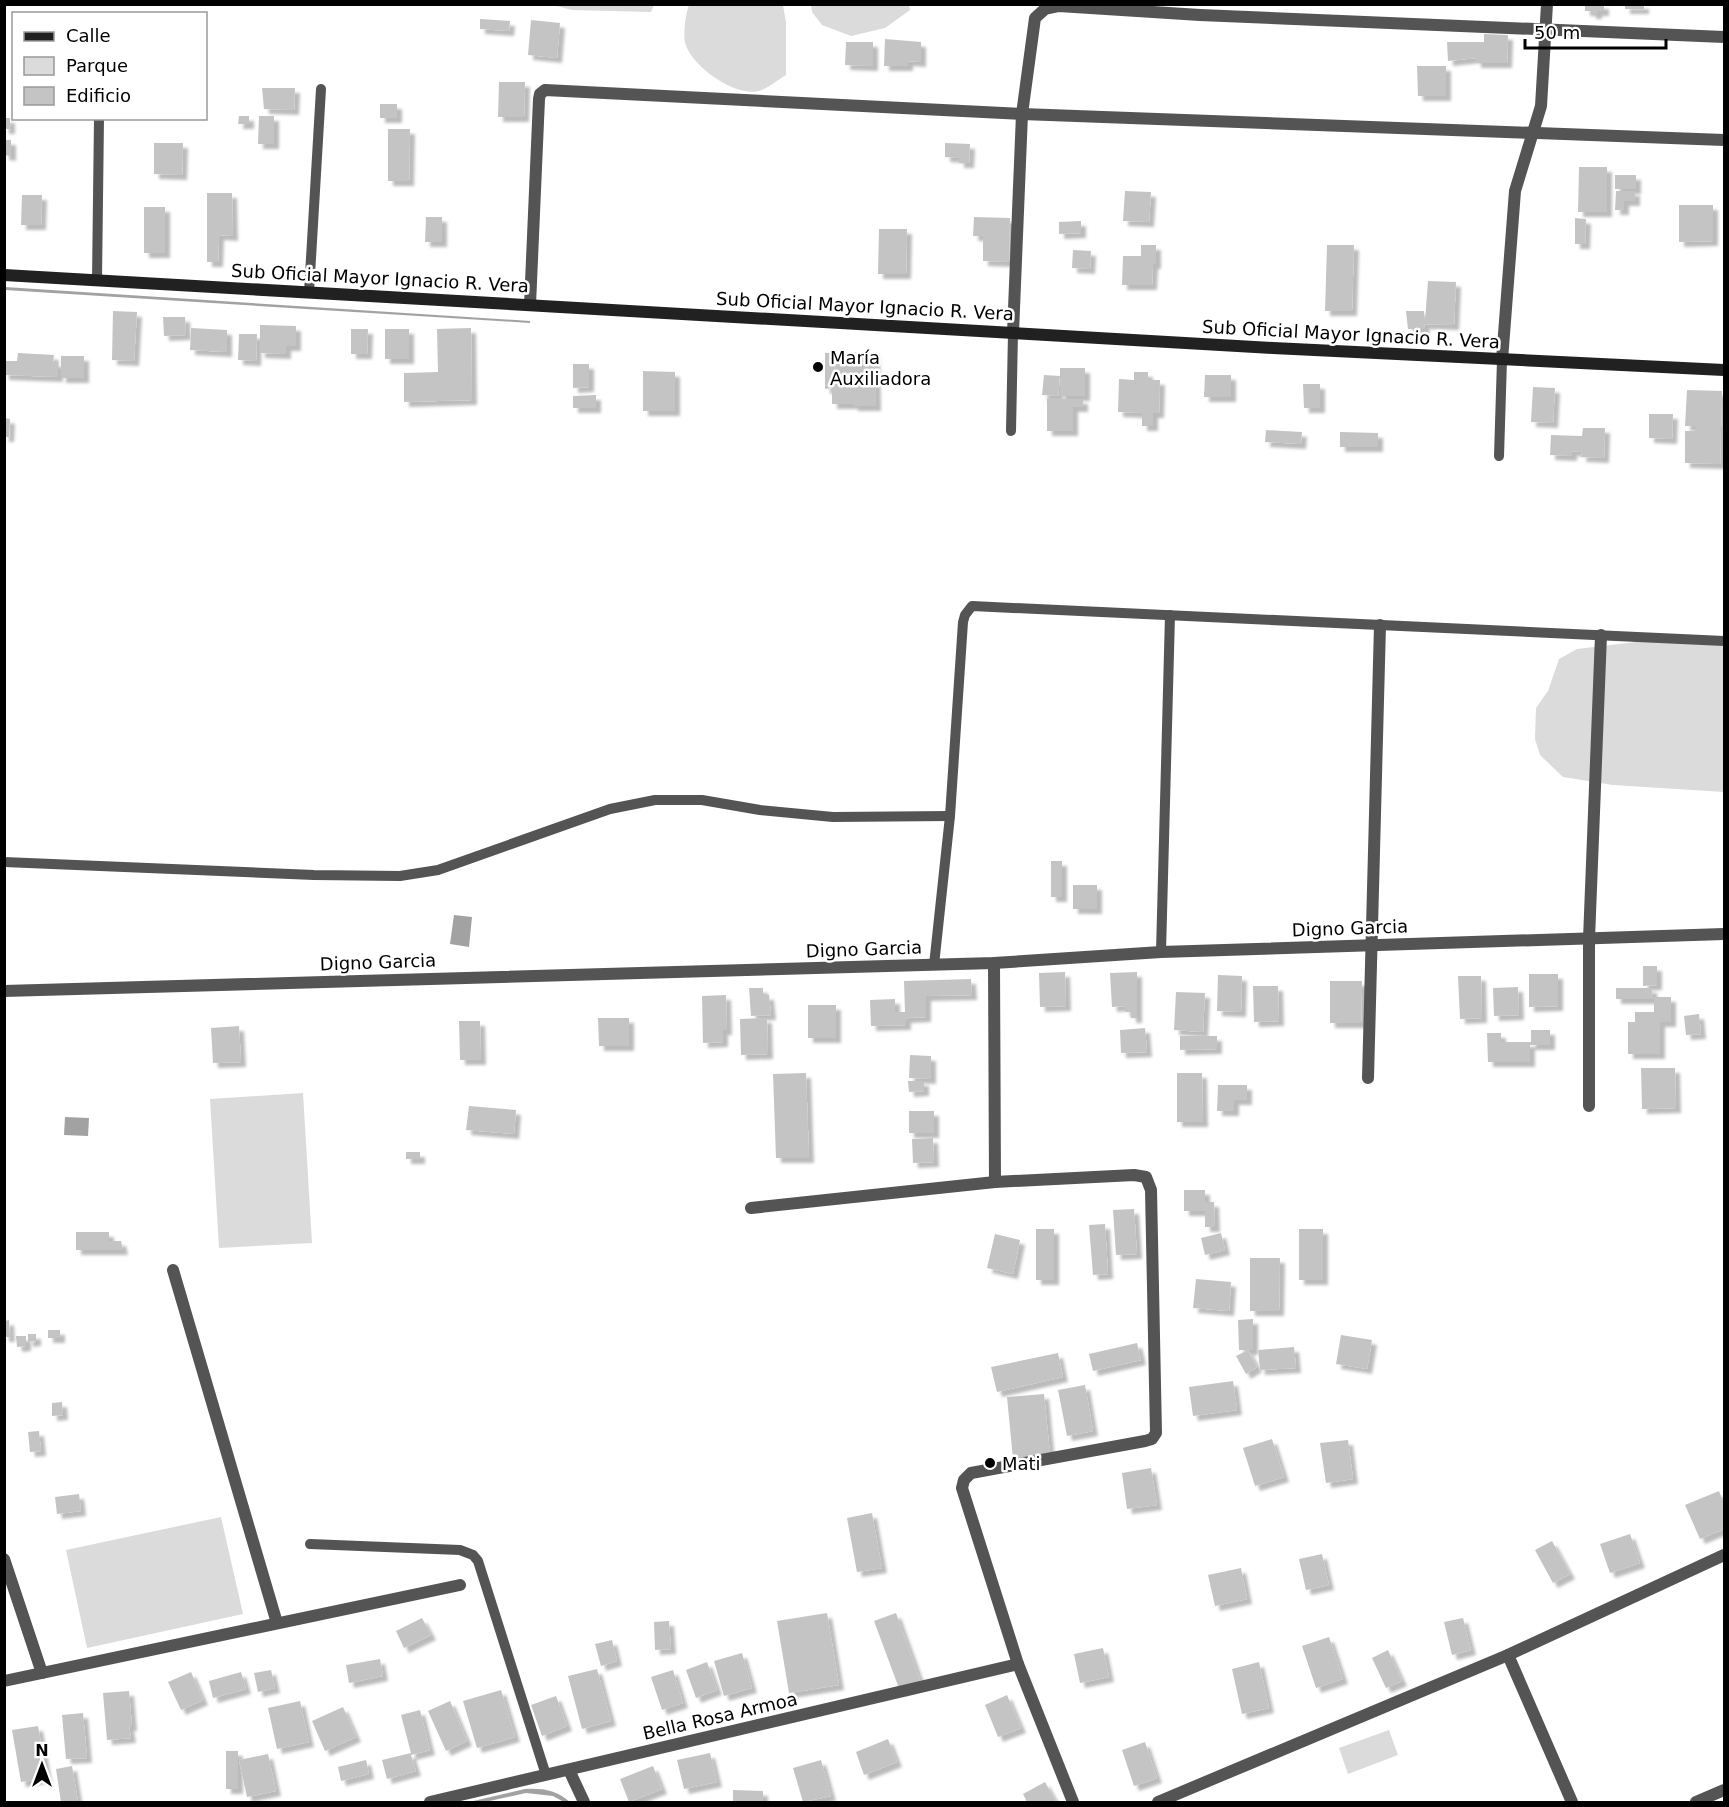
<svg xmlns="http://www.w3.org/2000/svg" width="1729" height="1807" viewBox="0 0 1729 1807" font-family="'DejaVu Sans',sans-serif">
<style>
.green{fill:#dbdbdb}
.water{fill:#a2a2a2}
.building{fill:#c4c4c4;filter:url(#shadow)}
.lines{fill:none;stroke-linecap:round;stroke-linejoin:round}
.lane{stroke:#545454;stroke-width:10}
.street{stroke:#545454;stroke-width:12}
.secondary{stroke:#212121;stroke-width:12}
.poi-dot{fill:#000;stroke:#fff;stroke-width:2}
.labels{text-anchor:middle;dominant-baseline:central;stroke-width:5;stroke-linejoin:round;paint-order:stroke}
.street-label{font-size:18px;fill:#000;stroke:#fff}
.poi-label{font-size:18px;fill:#000;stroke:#fff;text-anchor:start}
</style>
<defs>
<filter id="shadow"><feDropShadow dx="5" dy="5" stdDeviation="1.5" flood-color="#0004"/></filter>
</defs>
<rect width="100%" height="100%" fill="#fff"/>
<g class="green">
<polygon points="553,5 654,5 651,12 572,10"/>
<path d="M689,5h94l3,17v53c-7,4 -15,11 -24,15 -24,10 -72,-24 -77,-48 -2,-8 1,-30 4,-37z"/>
<polygon points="811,5 909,5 910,10 885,28 851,36 822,25 812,12"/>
<polygon points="1661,639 1724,640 1724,792 1613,785 1563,777 1540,755 1535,739 1536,708 1548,691 1559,659 1577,649"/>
<polygon points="303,1093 312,1243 219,1248 210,1099"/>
<polygon points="221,1517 243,1614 87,1648 66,1550"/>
<polygon points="1389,1730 1398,1755 1348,1774 1339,1748"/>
</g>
<g class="water">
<polygon points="5,287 530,321 530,323 5,290"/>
<polygon points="454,915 472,917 469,947 450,944"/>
<polygon points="65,1117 89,1118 88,1136 64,1135"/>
<path d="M525,1789c18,-1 31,1 45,13h-6l-11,-6 -27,-3 -41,9h-16z"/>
</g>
<g class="building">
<polygon points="1585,4 1604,4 1604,11 1597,11 1597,14 1591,14 1591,11 1585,11"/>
<rect x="1625" y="4" width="19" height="5"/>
<polygon points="480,19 510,21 509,31 480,29"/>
<polygon points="531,20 560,23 557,58 528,55"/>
<polygon points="1484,34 1508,35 1507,63 1476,63 1476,58 1448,61 1447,42 1484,42"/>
<polygon points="885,39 921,42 921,62 908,61 908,66 884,66"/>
<polygon points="846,42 873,42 873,66 845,65"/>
<polygon points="1417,66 1446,66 1446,96 1418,96"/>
<polygon points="499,82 525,82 524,117 498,117"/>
<polygon points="262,88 295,88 294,110 264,109"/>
<rect x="380" y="104" width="17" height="14"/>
<polygon points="239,116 249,116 249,124 238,124"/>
<polygon points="259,116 274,116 274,144 258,144"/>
<rect x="4" y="118" width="6" height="11"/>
<polygon points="388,129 410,129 409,181 388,181"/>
<polygon points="4,140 11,140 11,156 4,155"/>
<polygon points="154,143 183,143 182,175 154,174"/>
<polygon points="945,143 970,144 969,163 959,163 959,158 945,157"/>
<polygon points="1579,167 1607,167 1607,212 1578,212"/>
<rect x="1615" y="175" width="21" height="14"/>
<polygon points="1125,191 1151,192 1149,222 1123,221"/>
<polygon points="1616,191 1635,191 1635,201 1624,201 1624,210 1615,210"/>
<polygon points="207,193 232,193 233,236 219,235 218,262 207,262"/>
<polygon points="22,195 42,195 41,225 21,225"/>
<polygon points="1679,205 1713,205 1713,241 1679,242"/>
<rect x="144" y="207" width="21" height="46"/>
<polygon points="426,217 442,217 442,242 425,242"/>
<polygon points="974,217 1010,218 1009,262 983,261 983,236 973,236"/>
<polygon points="1575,218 1586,219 1585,244 1575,244"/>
<polygon points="1081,221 1081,233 1059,234 1059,222"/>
<polygon points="879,229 907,229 906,274 878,274"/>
<polygon points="1141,245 1156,245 1156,264 1153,264 1152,285 1122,285 1123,256 1141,256"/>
<polygon points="1327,245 1354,245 1352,311 1325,311"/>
<polygon points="1073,250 1091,251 1090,269 1072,268"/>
<polygon points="1428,281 1456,282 1454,325 1424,324 1425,329 1408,329 1406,311 1424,311 1425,321"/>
<polygon points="113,311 137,312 134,361 112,360"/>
<polygon points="163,317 185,317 186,335 164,336"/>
<polygon points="260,325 296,326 296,346 286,346 286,354 260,353"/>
<polygon points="191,328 227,330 227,352 190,350"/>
<polygon points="471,328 472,400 404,402 404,373 438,372 437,329"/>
<polygon points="351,329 368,329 367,354 351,354"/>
<rect x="385" y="329" width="24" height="30"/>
<polygon points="239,334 257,334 256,361 238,360"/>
<polygon points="875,352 876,406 853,406 853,404 832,404 832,388 825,389 825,353"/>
<polygon points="18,353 54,355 53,362 58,362 58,377 4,375 4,361 17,361"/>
<rect x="61" y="356" width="23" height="22"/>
<polygon points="573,364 589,364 589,387 573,388"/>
<rect x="1060" y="368" width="25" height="28"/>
<polygon points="643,371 675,372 675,411 643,411"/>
<polygon points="1134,372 1148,372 1148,380 1160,380 1159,413 1153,413 1153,426 1142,426 1142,413 1118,412 1119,379 1134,380"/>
<polygon points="1044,375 1060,376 1058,396 1042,395"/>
<polygon points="1205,375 1231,375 1231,397 1204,397"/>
<polygon points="1303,384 1320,384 1320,408 1304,408"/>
<polygon points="1533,387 1555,388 1553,423 1531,422"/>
<polygon points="1687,390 1722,391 1720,464 1685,463 1685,431 1695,431 1695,426 1685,426"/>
<polygon points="596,395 596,408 573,408 573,396"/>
<polygon points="1047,399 1083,399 1083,407 1073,407 1073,431 1047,431"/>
<polygon points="1649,414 1673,414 1672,439 1649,438"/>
<polygon points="4,418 10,419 9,437 4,437"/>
<polygon points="1583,428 1605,428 1604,458 1581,457 1582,452 1572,451 1572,456 1550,455 1551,435 1582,436"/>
<polygon points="1266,430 1302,432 1301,444 1265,442"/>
<polygon points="1340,432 1378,433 1378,447 1340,447"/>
<rect x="1051" y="861" width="11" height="36"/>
<rect x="1073" y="885" width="24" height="24"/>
<polygon points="1643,966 1657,966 1657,985 1643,986"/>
<polygon points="1065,972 1066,1006 1040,1007 1039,973"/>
<polygon points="1137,972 1137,1018 1131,1018 1131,1012 1125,1012 1125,1006 1112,1007 1110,973"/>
<polygon points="1529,974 1558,974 1558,1006 1529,1007"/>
<polygon points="1218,975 1242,976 1241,1012 1217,1011"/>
<polygon points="1458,976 1481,976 1482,1018 1460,1019"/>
<polygon points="971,979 972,995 926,996 926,1017 906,1018 906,1025 871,1026 870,1000 895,999 895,1012 905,1012 904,981"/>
<polygon points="1330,981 1362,981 1361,1023 1330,1023"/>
<polygon points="1253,986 1278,986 1279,1021 1254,1022"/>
<polygon points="1518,987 1519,1015 1494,1016 1493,988"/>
<polygon points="749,988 763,988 763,995 769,995 771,1015 751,1016"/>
<polygon points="1616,988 1652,988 1653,999 1616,999"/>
<polygon points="1176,992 1205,993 1203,1032 1174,1030"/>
<polygon points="726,995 727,1030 723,1030 723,1042 703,1043 702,996"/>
<polygon points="1654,997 1671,997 1671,1022 1660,1022 1660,1054 1628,1054 1628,1022 1635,1022 1635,1012 1654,1012"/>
<rect x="808" y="1005" width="28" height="33"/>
<polygon points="1699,1014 1701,1034 1686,1035 1684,1016"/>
<polygon points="598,1018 629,1018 629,1046 599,1046"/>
<polygon points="767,1018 768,1054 741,1055 740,1019"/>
<polygon points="459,1021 480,1021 481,1060 460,1060"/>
<polygon points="239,1026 241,1062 213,1063 211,1028"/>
<polygon points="1145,1028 1147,1052 1121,1053 1120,1030"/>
<polygon points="1531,1030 1550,1030 1550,1045 1530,1045 1530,1062 1488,1062 1487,1033 1501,1033 1501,1042 1531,1042"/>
<polygon points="1180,1036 1217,1036 1217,1049 1180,1050"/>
<polygon points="910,1055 931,1056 931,1079 909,1078"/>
<polygon points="1641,1068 1675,1068 1676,1108 1642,1109"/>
<polygon points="806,1073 809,1158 776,1158 773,1074"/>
<polygon points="1177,1073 1202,1073 1203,1122 1177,1122"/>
<polygon points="908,1081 924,1081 924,1091 909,1092"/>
<polygon points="1218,1085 1247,1085 1247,1100 1234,1100 1234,1111 1217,1111"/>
<polygon points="469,1106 516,1110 514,1134 466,1130"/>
<rect x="909" y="1111" width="25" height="22"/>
<polygon points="933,1138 934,1162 913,1163 912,1139"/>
<rect x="406" y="1152" width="14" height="7"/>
<polygon points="1184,1190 1205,1190 1205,1202 1214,1202 1215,1227 1205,1227 1205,1211 1184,1211"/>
<polygon points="1134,1209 1137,1254 1116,1255 1113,1210"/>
<polygon points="1105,1224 1108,1274 1093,1275 1089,1225"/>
<rect x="1036" y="1229" width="18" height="51"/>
<rect x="1299" y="1229" width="24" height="51"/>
<polygon points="76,1232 109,1232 109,1241 121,1241 123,1250 76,1250"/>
<polygon points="1221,1233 1225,1250 1205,1255 1201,1238"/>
<polygon points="995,1234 1020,1240 1013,1274 987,1268"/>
<polygon points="1250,1258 1280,1258 1279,1311 1250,1311"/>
<polygon points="1196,1279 1231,1282 1229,1311 1193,1308"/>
<polygon points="1253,1319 1253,1350 1239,1350 1238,1320"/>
<polygon points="9,1320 10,1337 4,1337 4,1321"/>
<rect x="48" y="1330" width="12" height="8"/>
<polygon points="28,1334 36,1334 36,1341 28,1342"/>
<polygon points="1341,1335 1372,1340 1367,1369 1336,1364"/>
<polygon points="16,1336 26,1336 26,1346 17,1347"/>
<polygon points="1137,1343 1141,1360 1093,1371 1089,1354"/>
<polygon points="1294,1347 1296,1368 1260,1370 1258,1350"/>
<polygon points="1248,1350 1257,1367 1246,1374 1236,1356"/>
<polygon points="1058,1353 1063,1377 997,1392 991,1367"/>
<polygon points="1233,1381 1237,1410 1193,1416 1189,1387"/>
<polygon points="1085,1385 1093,1431 1067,1436 1058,1390"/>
<polygon points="1044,1394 1050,1455 1013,1459 1007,1397"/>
<polygon points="62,1402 63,1415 52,1416 52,1403"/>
<polygon points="39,1431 41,1451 30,1452 28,1432"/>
<polygon points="1272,1439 1284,1477 1255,1486 1243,1448"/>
<polygon points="1348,1440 1353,1479 1326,1483 1320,1443"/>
<polygon points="1151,1468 1157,1505 1127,1509 1122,1473"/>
<polygon points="1719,1491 1724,1504 1724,1529 1700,1539 1685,1505"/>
<polygon points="79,1494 81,1511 57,1514 55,1497"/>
<polygon points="872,1513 882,1568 857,1572 847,1518"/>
<polygon points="1630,1534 1640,1563 1610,1573 1600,1544"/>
<polygon points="1552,1541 1570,1574 1553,1583 1535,1550"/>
<polygon points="1322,1554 1329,1585 1306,1590 1299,1559"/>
<polygon points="1241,1568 1247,1599 1215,1606 1208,1575"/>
<polygon points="827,1613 839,1685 789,1693 777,1621"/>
<polygon points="896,1613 921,1683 900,1691 874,1621"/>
<polygon points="422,1618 431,1635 404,1648 396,1631"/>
<polygon points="1463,1618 1471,1650 1452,1655 1444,1622"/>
<polygon points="669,1621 671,1649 655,1650 654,1622"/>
<polygon points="1329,1637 1343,1679 1316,1688 1302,1646"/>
<polygon points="612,1640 617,1661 601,1666 595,1644"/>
<polygon points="1103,1648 1109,1677 1080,1683 1074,1654"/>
<polygon points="1388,1650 1402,1681 1386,1688 1372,1658"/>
<polygon points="742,1653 752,1688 724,1696 714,1661"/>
<polygon points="380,1659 383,1676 349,1683 346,1665"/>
<polygon points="707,1662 717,1690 696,1698 686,1670"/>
<polygon points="1259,1662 1269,1708 1242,1714 1232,1669"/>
<polygon points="597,1669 611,1721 582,1729 568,1676"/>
<polygon points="271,1670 275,1688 258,1692 254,1673"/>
<polygon points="673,1670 683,1703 662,1710 651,1677"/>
<polygon points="191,1672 203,1700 181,1710 168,1682"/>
<polygon points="241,1672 246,1689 213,1698 209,1681"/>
<polygon points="501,1690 515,1737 477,1748 463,1701"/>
<polygon points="129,1691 132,1726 129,1726 131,1738 107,1740 103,1693"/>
<polygon points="1007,1695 1021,1728 998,1737 985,1705"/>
<polygon points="556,1696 567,1726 542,1736 531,1705"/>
<polygon points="300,1701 309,1742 277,1749 268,1708"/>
<polygon points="450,1701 467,1741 446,1751 428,1711"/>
<polygon points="343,1707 356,1737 325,1751 312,1721"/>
<polygon points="420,1710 430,1750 411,1755 416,1771 387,1779 382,1760 411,1753 401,1715"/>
<polygon points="83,1713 87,1758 66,1759 62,1715"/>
<polygon points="38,1726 47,1778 21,1782 12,1730"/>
<polygon points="888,1739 897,1762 864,1775 856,1752"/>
<polygon points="1145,1742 1157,1778 1134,1786 1122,1750"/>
<rect x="226" y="1751" width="12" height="38"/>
<polygon points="710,1753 717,1782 684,1789 677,1760"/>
<polygon points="268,1754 276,1791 247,1797 239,1760"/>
<polygon points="366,1760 369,1774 341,1781 338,1767"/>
<polygon points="821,1760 831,1796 803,1802 793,1768"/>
<polygon points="72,1766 78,1802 61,1802 56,1769"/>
<polygon points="653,1766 662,1789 629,1802 620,1779"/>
<polygon points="1045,1782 1056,1802 1027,1802 1023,1794"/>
<polygon points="733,1790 763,1791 763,1802 733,1802"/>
</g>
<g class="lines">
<g class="lane">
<polyline points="97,280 99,118"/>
<polyline points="309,292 321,89"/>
<polyline points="1011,431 1013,333"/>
<polyline points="1499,456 1502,360"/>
<polyline points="4,862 314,875 400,876 438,870 610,809 655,800 702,800 760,810 833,817 950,816"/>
<polyline points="1161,952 1170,615"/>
<polyline points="934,965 950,816 963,622 965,615 972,606 1724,641"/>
<polyline points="310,1544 460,1550 473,1555 478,1561 546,1775"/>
</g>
<g class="street">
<polyline points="530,305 539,99 540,94 545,90 1022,114 1724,140"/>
<polyline points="1013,333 1022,114 1035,18 1045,9 1059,6 1200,15 1724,37"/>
<polyline points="1502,360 1515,191 1541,106 1547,4"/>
<polyline points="994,963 995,1182"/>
<polyline points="4,991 994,963 1161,952 1724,934"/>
<polyline points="1368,1078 1380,625"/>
<polyline points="1589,1106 1589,939 1601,635"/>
<polyline points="751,1208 995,1182 1134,1175 1146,1177 1151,1190 1156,1433 1152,1439 1145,1441 971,1473 964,1480 962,1488 1018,1664 1073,1802"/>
<polyline points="173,1270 277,1623"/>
<polyline points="4,1559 42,1673"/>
<polyline points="1508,1655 1572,1802"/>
<polyline points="4,1681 460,1585"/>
<polyline points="569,1770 584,1802"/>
<polyline points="430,1802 1018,1664"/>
<polyline points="1158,1802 1508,1655 1724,1555"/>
<polyline points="1696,1802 1724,1790"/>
</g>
<polyline class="secondary" points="4,275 1273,348 1724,370"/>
</g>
<g class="poi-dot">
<circle cx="818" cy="367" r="6"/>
<circle cx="990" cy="1463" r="6"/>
</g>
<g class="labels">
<g class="street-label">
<text transform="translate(380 278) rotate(3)">Sub Oficial Mayor Ignacio R. Vera</text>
<text transform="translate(865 306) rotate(3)">Sub Oficial Mayor Ignacio R. Vera</text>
<text transform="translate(1351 334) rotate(3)">Sub Oficial Mayor Ignacio R. Vera</text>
<text transform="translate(1350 928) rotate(-2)">Digno Garcia</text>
<text transform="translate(864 949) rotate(-2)">Digno Garcia</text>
<text transform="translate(378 962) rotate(-2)">Digno Garcia</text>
<text transform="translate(720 1716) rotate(-13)">Bella Rosa Armoa</text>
</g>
<g class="poi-label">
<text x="830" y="357">María<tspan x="830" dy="21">Auxiliadora</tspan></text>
<text x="1002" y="1463">Mati</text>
</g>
</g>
<rect width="1729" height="1807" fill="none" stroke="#000000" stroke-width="12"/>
<rect x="12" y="12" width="195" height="108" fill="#ffffff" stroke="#999999" stroke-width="1.5"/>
<rect x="24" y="32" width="30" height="9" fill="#212121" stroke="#999999" stroke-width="1.5"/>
<text x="66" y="42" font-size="18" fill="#000000">Calle</text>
<rect x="24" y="57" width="30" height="18" fill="#dbdbdb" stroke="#999999" stroke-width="1.5"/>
<text x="66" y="72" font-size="18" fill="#000000">Parque</text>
<rect x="24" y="87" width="30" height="18" fill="#c4c4c4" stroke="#999999" stroke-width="1.5"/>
<text x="66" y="102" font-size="18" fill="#000000">Edificio</text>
<g transform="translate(42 1765)" stroke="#ffffff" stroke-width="4.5" paint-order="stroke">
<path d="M0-4.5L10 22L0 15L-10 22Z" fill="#000000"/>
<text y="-9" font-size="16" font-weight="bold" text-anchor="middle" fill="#000000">N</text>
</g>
<path d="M1525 39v9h141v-9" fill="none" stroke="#000000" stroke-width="3"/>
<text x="1534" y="39" font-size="18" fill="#000000" stroke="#ffffff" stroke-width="4.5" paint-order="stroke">50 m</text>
</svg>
